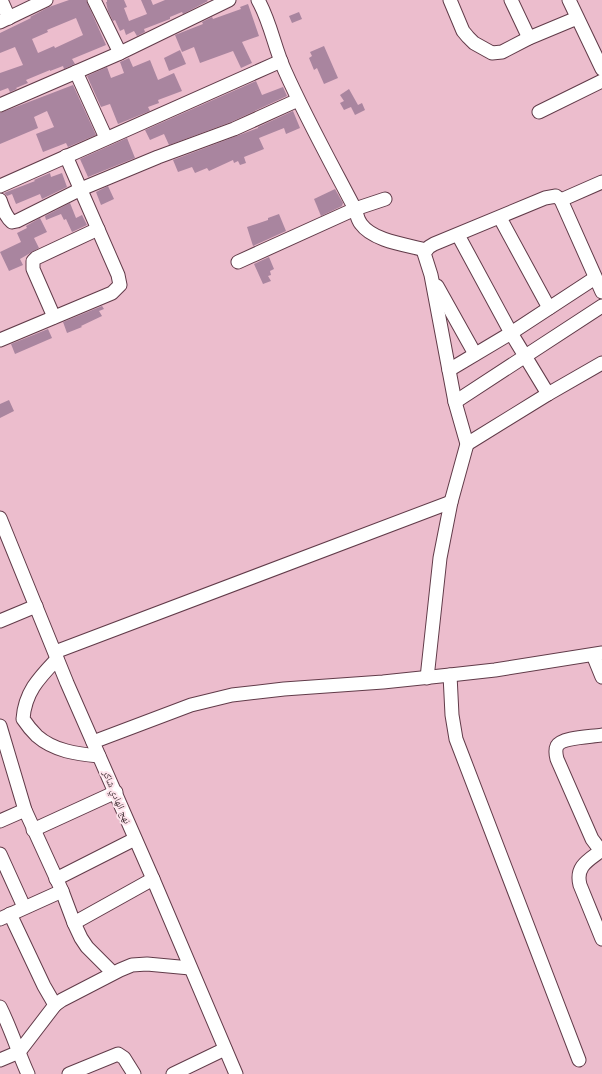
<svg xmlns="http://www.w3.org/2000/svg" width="602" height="1074" viewBox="0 0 602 1074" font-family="Lora,'Noto Naskh Arabic',serif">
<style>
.building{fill:#a9859f;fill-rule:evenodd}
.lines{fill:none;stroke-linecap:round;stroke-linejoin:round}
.minor-casing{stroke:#613b49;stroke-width:15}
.minor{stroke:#fff;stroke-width:13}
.labels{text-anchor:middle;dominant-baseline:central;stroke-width:4;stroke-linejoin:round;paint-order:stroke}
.street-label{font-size:10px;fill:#47343a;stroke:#fee5ed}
</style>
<rect width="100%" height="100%" fill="#ecbdcd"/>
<g class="building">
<path d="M69,0h17l20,45 -34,14 3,5 -11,5 -1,-3 -13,5v-1l-24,10 2,3 -12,5 1,1 -7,3 -2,-4 -8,3v-18l23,-8 -8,-18 -15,6v-20l31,-15 -1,-1 19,-10zM76,18l7,17 -28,13 -1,-2 -16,7 -6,-14 16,-7 -1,-2z"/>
<polygon points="107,0 124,0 127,7 124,8 129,21 147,14 141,0 151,0 153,5 165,0 207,0 208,1 183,14 182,12 170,17 170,19 144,29 145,32 137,36 134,31 126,35 124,29 120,31 115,20 113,21 108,11 106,2 107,2"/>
<polygon points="248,4 259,36 242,42 252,63 241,68 233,51 200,63 194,47 182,52 175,35 203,24 202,22 212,17 213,19 241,9 240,7"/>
<polygon points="299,12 302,19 292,23 289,16"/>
<polygon points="324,46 338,78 324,84 317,68 314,70 309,58 312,56 310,52"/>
<polygon points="180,50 186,64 169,71 164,58"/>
<polygon points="129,58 133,67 150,60 158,80 174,73 182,91 158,100 159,103 148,107 150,111 118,124 110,104 101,107 87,76 107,67 111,78 124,73 120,62"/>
<polygon points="256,81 262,95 283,87 287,96 231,122 169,145 164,134 150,140 145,130"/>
<polygon points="73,85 96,135 68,147 66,143 43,152 36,134 54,127 47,111 34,117 38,128 0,144 0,113"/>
<polygon points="349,89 358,105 362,103 365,110 355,115 351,107 344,110 340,103 344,101 340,95"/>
<polygon points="293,111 300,128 286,134 284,128 259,138 264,149 244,157 246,163 240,165 238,161 234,163 233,160 209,171 207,168 195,173 192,167 178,172 173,160 258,128 258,127"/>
<polygon points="127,138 135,158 88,177 80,159"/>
<polygon points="50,173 51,177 62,173 67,187 42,199 40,194 16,204 12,194 7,196 4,193 35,181 34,180"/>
<polygon points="108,186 114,199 101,205 96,192"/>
<polygon points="335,189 343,203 342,206 321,216 314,199"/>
<polygon points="70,203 76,218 82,215 87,225 72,232 66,219 64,220 61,214 46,220 45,216"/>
<polygon points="279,214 286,231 253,246 247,227 268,220 268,218"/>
<polygon points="40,218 47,232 34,238 39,248 20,259 23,265 9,271 0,252 21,242 17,233 27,228 26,226"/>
<polygon points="269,257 274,269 270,271 271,275 268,276 271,281 263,284 254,264"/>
<polygon points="102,306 104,309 99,311 102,316 81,326 82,327 67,333 63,322"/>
<polygon points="48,329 52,338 15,354 11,344"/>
<polygon points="9,400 14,411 0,418 0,404"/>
</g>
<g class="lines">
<g class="minor-casing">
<g id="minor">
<polyline points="1,0 9,18"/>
<polyline points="94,0 120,53"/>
<path d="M258,0c13,23 16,47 27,71 21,47 46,92 70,138 2,5 2,10 6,15 12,17 46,21 65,26"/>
<polyline points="450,0 463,31 468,37 474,43 492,53 502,52 529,38 577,18"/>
<polyline points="511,0 529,38"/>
<polyline points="569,0 602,69"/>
<polyline points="0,22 46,0"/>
<polyline points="76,72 106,138"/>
<polyline points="0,105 120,53 229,0"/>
<polyline points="539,112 602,81"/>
<polyline points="0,186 281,61"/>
<path d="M0,200c3,8 5,16 12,22l5,-1 64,-32 77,-32 76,-28 64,-29"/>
<polyline points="561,200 602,182"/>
<polyline points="500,218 549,308"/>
<polyline points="458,235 511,333 548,394"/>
<polyline points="238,262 355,209 385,199"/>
<polyline points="437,286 475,354"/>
<polyline points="54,317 33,269 33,261 36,258 98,229"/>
<polyline points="0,340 112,293 120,285 118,275 66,156"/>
<polyline points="449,370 511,333 595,278"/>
<polyline points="455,402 602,306"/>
<polyline points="467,444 548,394 602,363"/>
<polyline points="0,518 67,683 153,879 236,1074"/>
<polyline points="0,621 36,606"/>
<polyline points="55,652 451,502"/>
<polyline points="593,655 602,677"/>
<path d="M57,659c-18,19 -32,33 -34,60 4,6 9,12 14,17 17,15 40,18 62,20"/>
<polyline points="450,675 452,715 456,739 579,1060"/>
<polyline points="427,678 440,558 451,502 467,444 455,402 431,275 424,253 429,247 434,244 545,198 556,196 561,200 602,292"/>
<polyline points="0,726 25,810 62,891 74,923 81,938 87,947 113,973"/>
<path d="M602,735c-10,2 -40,2 -45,11 -2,4 -1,9 0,13l35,80 6,8 4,2"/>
<polyline points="93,742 191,705 232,695 284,689 383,682 450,675 495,670 602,653"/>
<polyline points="0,821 25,810"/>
<polyline points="33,830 116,792"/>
<path d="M602,850c-13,10 -27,16 -22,35l22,54"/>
<polyline points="0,854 24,907"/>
<polyline points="56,879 135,839"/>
<polyline points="10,914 44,986 55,1005"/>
<polyline points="0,919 62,891"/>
<polyline points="74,923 153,879"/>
<path d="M0,1007c11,22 18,45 28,67"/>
<polyline points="0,1060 19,1052 55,1005 62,1000 120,970 132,965 147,964 190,968"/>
<polyline points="69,1074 118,1054 124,1058 134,1074"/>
<polyline points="173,1074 225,1049"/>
</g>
</g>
<use href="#minor" class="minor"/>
</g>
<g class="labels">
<g class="street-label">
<text transform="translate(117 797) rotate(67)">نهج الهادي شاكر</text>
</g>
</g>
</svg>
